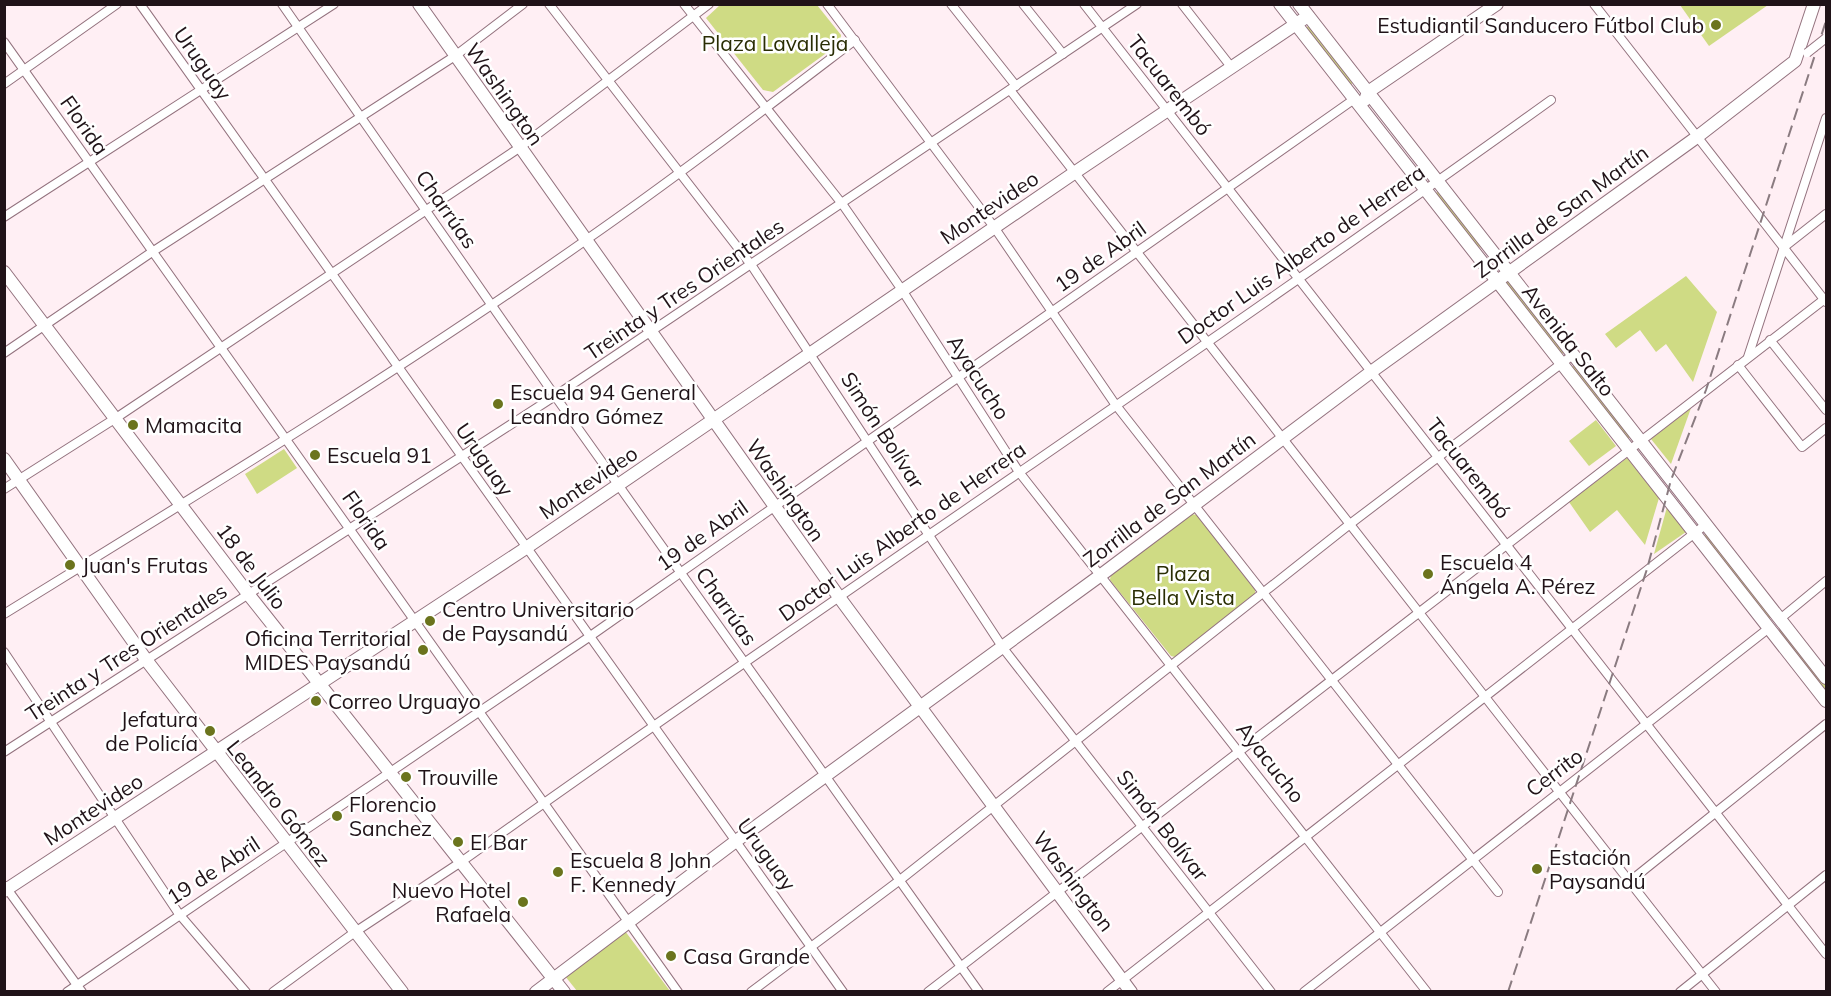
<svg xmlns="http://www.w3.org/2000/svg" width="1831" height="996" viewBox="0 0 1831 996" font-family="Mulish,sans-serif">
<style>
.green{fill:#cfdb84}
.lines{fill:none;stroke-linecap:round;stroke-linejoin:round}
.street-casing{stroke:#93727e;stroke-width:10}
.secondary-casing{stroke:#93727e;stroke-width:14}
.street{stroke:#fff;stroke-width:8}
.secondary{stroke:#fff;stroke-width:12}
.rail{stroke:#8a7b80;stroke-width:2;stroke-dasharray:12 6;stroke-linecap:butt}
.street-bridge-casing{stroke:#93727e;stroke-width:10;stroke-linecap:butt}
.street-bridge{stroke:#fff;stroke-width:8}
.poi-dot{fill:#6b741d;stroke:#fff;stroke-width:2}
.labels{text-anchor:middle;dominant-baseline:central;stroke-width:5;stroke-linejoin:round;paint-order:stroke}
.poi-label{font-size:21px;fill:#201318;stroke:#fff;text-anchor:start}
.park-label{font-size:21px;fill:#292d03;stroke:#fff}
.street-label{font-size:21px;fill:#201318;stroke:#fff}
</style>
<rect width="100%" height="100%" fill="#ffeff4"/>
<g class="green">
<polygon points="720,5 817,5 841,35 840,43 773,92 763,90 706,18"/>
<polygon points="1680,5 1768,5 1709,46"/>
<polygon points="1309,25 1353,79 1351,87 1305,29"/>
<polygon points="1441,190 1486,251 1475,244 1436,193"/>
<polygon points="1686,276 1717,312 1693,382 1666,344 1656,352 1640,330 1616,348 1605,334"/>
<polygon points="1509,277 1566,351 1560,355 1503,282"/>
<polygon points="1576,364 1632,435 1628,439 1572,367"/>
<polygon points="1691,408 1671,464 1651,439"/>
<polygon points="1596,420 1616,446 1589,466 1569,441"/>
<polygon points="284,449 297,468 257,494 245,474"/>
<polygon points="1627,458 1659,498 1645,545 1617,510 1590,532 1569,502"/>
<polygon points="1667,507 1686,532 1654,554"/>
<polygon points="1191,514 1197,515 1255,590 1255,595 1175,657 1171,656 1110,580 1111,573"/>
<polygon points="1707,533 1773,616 1769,619 1703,536"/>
<polygon points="1782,628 1826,685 1826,694 1778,631"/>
<polygon points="625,931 670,991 577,991 565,976"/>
</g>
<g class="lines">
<g class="street-casing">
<g id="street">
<polyline points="140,4 843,992"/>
<polyline points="282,4 555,396 979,992"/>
<polyline points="549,4 752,266 1003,648 1271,992"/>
<polyline points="684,4 843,205 902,290 1019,472 1427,992"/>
<polyline points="827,4 994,227 1115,404 1498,892"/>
<polyline points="951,4 1016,86"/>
<polyline points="1023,4 1063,54"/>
<polyline points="1084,4 1826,954"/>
<polyline points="1182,4 1232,68"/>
<polyline points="1594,4 1826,302"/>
<polyline points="4,42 678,992"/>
<polyline points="4,84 117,4"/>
<polyline points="1010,90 1716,992"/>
<polyline points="4,217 334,4"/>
<polyline points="1784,247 1826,214"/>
<polyline points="1770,340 1826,410"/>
<polyline points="4,353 152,252 455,56 523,4"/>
<polyline points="1748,357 1826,118"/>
<polyline points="1738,365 1802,447 1826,428"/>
<polyline points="4,489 116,418 519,148 709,4"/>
<path d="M4,614c196,-121 393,-241 582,-374 92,-64 180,-132 269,-200"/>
<polyline points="1780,619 1826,581"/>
<polyline points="4,652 179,914 246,992"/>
<polyline points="4,752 555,396 1137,4"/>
<polyline points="1629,882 1826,724"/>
<polyline points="5,886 82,992"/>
<polyline points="67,992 589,637 1353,100"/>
<path d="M273,992l82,-60 106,-70c361,-258 730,-503 1090,-762"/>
<polyline points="751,992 900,880 1350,524 1574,354"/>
<polyline points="928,992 1826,298"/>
<polyline points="1107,992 1705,525"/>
<polyline points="1304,992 1769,628"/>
<polyline points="1680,992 1826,875"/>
</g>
</g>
<g class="secondary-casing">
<g id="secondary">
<polyline points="419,4 839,597 1131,992"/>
<polyline points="1280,4 1826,701"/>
<polyline points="1299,4 1826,678"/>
<polyline points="1365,100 1368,92 1497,4"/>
<polyline points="4,272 249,595 564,992"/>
<polyline points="4,459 147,661 402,992"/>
<polyline points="4,891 526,548 1074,173 1308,16"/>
<polyline points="536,992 736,841 1101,575 1371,372 1697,137 1795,61 1814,4"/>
</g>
</g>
<use href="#street" class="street"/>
<use href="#secondary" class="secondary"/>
<polyline class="rail" points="1508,992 1647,569 1671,480 1706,390 1826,21"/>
<g class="street-bridge-casing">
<polyline id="street-bridge" points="1807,53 1826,38"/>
</g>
<use href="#street-bridge" class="street-bridge"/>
</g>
<g class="poi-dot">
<circle cx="1716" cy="25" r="6"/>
<circle cx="498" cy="404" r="6"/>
<circle cx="133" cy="425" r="6"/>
<circle cx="315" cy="455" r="6"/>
<circle cx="70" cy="565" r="6"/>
<circle cx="1428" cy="574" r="6"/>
<circle cx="430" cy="621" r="6"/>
<circle cx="423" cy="650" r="6"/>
<circle cx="316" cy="701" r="6"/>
<circle cx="210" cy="731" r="6"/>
<circle cx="406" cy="777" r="6"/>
<circle cx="337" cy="816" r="6"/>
<circle cx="458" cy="842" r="6"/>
<circle cx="1537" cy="869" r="6"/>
<circle cx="558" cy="872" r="6"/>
<circle cx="523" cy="902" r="6"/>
<circle cx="671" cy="956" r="6"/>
</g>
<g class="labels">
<g class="poi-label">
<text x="1704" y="25" text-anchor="end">Estudiantil Sanducero Fútbol Club</text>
<text x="510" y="392">Escuela 94 General<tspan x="510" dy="24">Leandro Gómez</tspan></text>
<text x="145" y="425">Mamacita</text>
<text x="327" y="455">Escuela 91</text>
<text x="1440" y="562">Escuela 4<tspan x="1440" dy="24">Ángela A. Pérez</tspan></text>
<text x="82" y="565">Juan's Frutas</text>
<text x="442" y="609">Centro Universitario<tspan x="442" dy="24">de Paysandú</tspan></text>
<text x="411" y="638" text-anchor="end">Oficina Territorial<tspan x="411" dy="24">MIDES Paysandú</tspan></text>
<text x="328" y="701">Correo Urguayo</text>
<text x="198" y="719" text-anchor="end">Jefatura<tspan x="198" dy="24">de Policía</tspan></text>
<text x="418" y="777">Trouville</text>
<text x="349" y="804">Florencio<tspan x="349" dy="24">Sanchez</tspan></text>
<text x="470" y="842">El Bar</text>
<text x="1549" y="857">Estación<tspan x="1549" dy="24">Paysandú</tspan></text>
<text x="570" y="860">Escuela 8 John<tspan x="570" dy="24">F. Kennedy</tspan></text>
<text x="511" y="890" text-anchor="end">Nuevo Hotel<tspan x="511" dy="24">Rafaela</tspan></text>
<text x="683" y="956">Casa Grande</text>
</g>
<g class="park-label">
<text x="775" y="43">Plaza Lavalleja</text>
<text x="1183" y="573">Plaza<tspan x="1183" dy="24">Bella Vista</tspan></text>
</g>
<g class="street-label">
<text transform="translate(203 63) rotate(55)">Uruguay</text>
<text transform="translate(1170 85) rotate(52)">Tacuarembó</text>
<text transform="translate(505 94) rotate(55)">Washington</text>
<text transform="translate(85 125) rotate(55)">Florida</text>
<text transform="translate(989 207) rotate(-34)">Montevideo</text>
<text transform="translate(447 209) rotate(55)">Charrúas</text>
<text transform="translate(1561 211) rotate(-36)">Zorrilla de San Martín</text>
<text transform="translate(1301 254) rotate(-35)">Doctor Luis Alberto de Herrera</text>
<text transform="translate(1100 256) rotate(-35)">19 de Abril</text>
<text transform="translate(684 289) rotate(-34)">Treinta y Tres Orientales</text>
<text transform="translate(1569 340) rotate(52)">Avenida Salto</text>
<text transform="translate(979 377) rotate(57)">Ayacucho</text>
<text transform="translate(883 430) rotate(57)">Simón Bolívar</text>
<text transform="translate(485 459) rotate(55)">Uruguay</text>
<text transform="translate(1469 468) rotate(52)">Tacuarembó</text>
<text transform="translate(588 482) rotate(-34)">Montevideo</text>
<text transform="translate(786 490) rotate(55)">Washington</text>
<text transform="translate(1169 499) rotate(-37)">Zorrilla de San Martín</text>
<text transform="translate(367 520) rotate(55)">Florida</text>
<text transform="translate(902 531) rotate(-35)">Doctor Luis Alberto de Herrera</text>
<text transform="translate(702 535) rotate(-35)">19 de Abril</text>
<text transform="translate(252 566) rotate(53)">18 de Julio</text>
<text transform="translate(727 606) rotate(55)">Charrúas</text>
<text transform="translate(126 652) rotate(-33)">Treinta y Tres Orientales</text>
<text transform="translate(1271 762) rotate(52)">Ayacucho</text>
<text transform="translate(1554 772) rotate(-37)">Cerrito</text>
<text transform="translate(279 803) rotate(52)">Leandro Gómez</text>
<text transform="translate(93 809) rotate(-33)">Montevideo</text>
<text transform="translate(1163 825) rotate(52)">Simón Bolívar</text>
<text transform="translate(767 854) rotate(54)">Uruguay</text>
<text transform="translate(213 870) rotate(-33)">19 de Abril</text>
<text transform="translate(1074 881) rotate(53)">Washington</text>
</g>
</g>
<rect width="1831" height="996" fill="none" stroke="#201318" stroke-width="12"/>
</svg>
